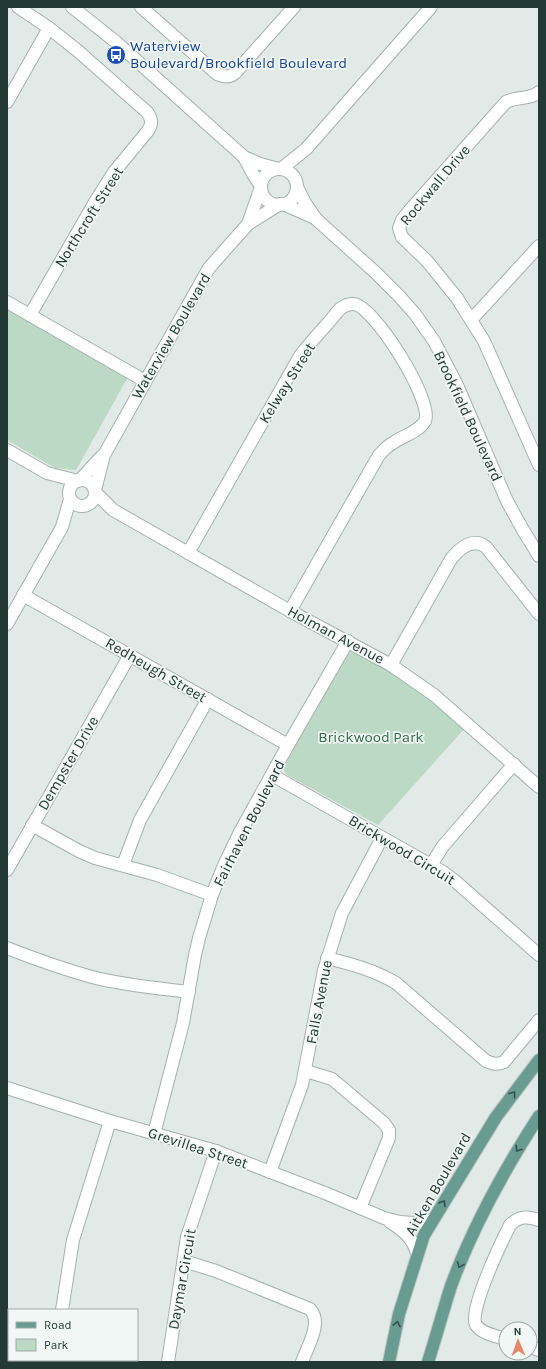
<svg xmlns="http://www.w3.org/2000/svg" width="546" height="1369" viewBox="0 0 546 1369" font-family="Karla,sans-serif">
<style>
.green{fill:#bbd9c4}
.lines{fill:none;stroke-linecap:round;stroke-linejoin:round}
.minor-casing{stroke:#a4b1ad;stroke-width:14}
.major-casing{stroke:#bdc4c2;stroke-width:14}
.minor{stroke:#fff;stroke-width:12}
.major{stroke:#699c90;stroke-width:12}
.oneway{stroke:#34524a}
.labels{text-anchor:middle;dominant-baseline:central;stroke-width:3.5;stroke-linejoin:round;paint-order:stroke}
.transit-label{font-size:15px;fill:#164399;stroke:#f1f7f4;text-anchor:start}
.street-label{font-size:15px;fill:#233933;stroke:#f1f7f4}
.park-label{font-size:15px;fill:#306c49;stroke:#f1f7f4}
</style>
<rect width="100%" height="100%" fill="#e1eae6"/>
<g class="green">
<polygon points="7,309 128,377 76,470 55,468 7,440"/>
<polygon points="356,651 416,687 465,728 378,825 287,775 281,766 344,655"/>
</g>
<g class="lines">
<g class="minor-casing">
<g id="minor">
<path d="M18,7l31,21 29,23 69,61c5,7 6,12 0,20l-33,40 -19,30 -65,113"/>
<polyline points="72,7 116,42 244,157 260,164 279,169"/>
<path d="M141,7l76,67c7,3 12,4 18,-1l59,-66"/>
<path d="M539,92c-8,8 -23,4 -33,10l-96,108 -8,10 -3,8 3,9 25,24 30,37 27,43 55,124"/>
<polyline points="7,102 49,28"/>
<polyline points="244,157 253,174 261,186"/>
<polyline points="281,169 306,149 431,7"/>
<circle cx="279" cy="187" r="18"/>
<polyline points="297,187 305,203 316,219 376,273 399,296 415,314 434,341 457,385 507,501 523,530 539,556"/>
<polyline points="283,204 315,218"/>
<polyline points="248,224 261,187"/>
<polyline points="7,302 145,381"/>
<polyline points="471,320 539,246"/>
<polyline points="7,450 47,473 78,481"/>
<circle cx="82" cy="493" r="13"/>
<polyline points="80,480 101,457"/>
<polyline points="95,490 104,455 209,268 248,224 280,204"/>
<polyline points="95,492 113,510 290,611 391,665 434,695 539,787"/>
<path d="M188,553l112,-197c9,-12 19,-23 29,-34 4,-5 8,-10 12,-14 3,-2 8,-4 12,-4 20,0 81,97 72,117 -6,11 -23,15 -32,22 -6,3 -10,8 -14,12l-89,156"/>
<polyline points="23,595 288,745"/>
<polyline points="7,624 62,527 70,499"/>
<path d="M391,665l60,-106c9,-11 22,-22 35,-12l53,67"/>
<polyline points="272,775 443,872 455,881 539,955"/>
<polyline points="32,825 79,851 95,858 157,875 212,895"/>
<polyline points="123,865 140,820 208,699"/>
<polyline points="431,865 443,846 514,764"/>
<polyline points="7,870 130,655"/>
<path d="M7,948c28,11 56,21 85,29 31,8 64,11 97,15"/>
<path d="M327,958c24,6 47,12 69,25l90,78c7,3 11,4 18,1l35,-42"/>
<polyline points="306,1071 332,1079 384,1123 389,1130 389,1138 360,1208"/>
<polyline points="7,1088 110,1121 216,1151 325,1193 384,1218 400,1222 413,1223 426,1222 432,1220"/>
<polyline points="154,1134 183,1023 195,955 199,938 212,895 225,863 239,834 288,745 348,641"/>
<polyline points="270,1172 302,1085 324,970 342,913 382,838"/>
<path d="M390,1222c13,8 24,17 27,32"/>
<path d="M184,1261l32,10 94,38c13,14 -3,38 -8,53"/>
<polyline points="62,1310 73,1240 110,1121"/>
<path d="M506,1339c-10,-3 -24,-5 -30,-14 -8,-14 26,-84 34,-100 9,-9 17,-9 29,-5"/>
<polyline points="530,1347 539,1350"/>
<polyline points="7,1353 9,1354"/>
<polyline points="34,1360 41,1362"/>
<polyline points="54,1362 54,1360"/>
<polyline points="168,1362 187,1237 216,1151"/>
</g>
</g>
<g class="major-casing">
<g id="major">
<polyline points="389,1362 399,1314 424,1235 496,1117 539,1060"/>
<path d="M428,1362c8,-25 15,-51 23,-76 22,-60 53,-116 88,-170"/>
</g>
</g>
<use href="#minor" class="minor"/>
<use href="#major" class="major"/>
</g>
<defs><path id="oneway-chevron" d="M-2-3.5L2.5 0L-2 3.5" fill="none" stroke-width="1.6" stroke-linecap="round" stroke-linejoin="round"/></defs>
<g class="oneway">
<use href="#oneway-chevron" transform="translate(513 1094) rotate(-53)"/>
<use href="#oneway-chevron" transform="translate(518 1149) rotate(123)"/>
<use href="#oneway-chevron" transform="translate(443 1203) rotate(-58)"/>
<use href="#oneway-chevron" transform="translate(460 1265) rotate(112)"/>
<use href="#oneway-chevron" transform="translate(397 1324) rotate(-78)"/>
</g>
<defs>
<g id="bus-disc" transform="scale(1)"><circle r="9.5" fill="#1a4fb4" stroke="#f1f7f4"/><path d="M-5-6H5V4H4V6H2V4H-2V6H-4V4H-5ZM-3.5-4V0h7V-4ZM-3.5 1.2v1.5H-2V1.2ZM2 1.2v1.5H3.5V1.2Z" fill="#fff"/></g>
</defs>
<g fill-rule="evenodd">
<use href="#bus-disc" x="116" y="55"/>
</g>
<g class="labels">
<g class="transit-label">
<text x="130" y="46">Waterview<tspan x="130" dy="17">Boulevard/Brookfield Boulevard</tspan></text>
</g>
<g class="street-label">
<text transform="translate(435 185) rotate(-50)">Rockwall Drive</text>
<text transform="translate(89 217) rotate(-58)">Northcroft Street</text>
<text transform="translate(171 336) rotate(-60)">Waterview Boulevard</text>
<text transform="translate(287 383) rotate(-58)">Kelway Street</text>
<text transform="translate(468 416) rotate(65)">Brookfield Boulevard</text>
<text transform="translate(336 635) rotate(28)">Holman Avenue</text>
<text transform="translate(156 670) rotate(30)">Redheugh Street</text>
<text transform="translate(68 763) rotate(-60)">Dempster Drive</text>
<text transform="translate(249 823) rotate(-63)">Fairhaven Boulevard</text>
<text transform="translate(402 850) rotate(31)">Brickwood Circuit</text>
<text transform="translate(319 1002) rotate(-79)">Falls Avenue</text>
<text transform="translate(198 1148) rotate(18)">Grevillea Street</text>
<text transform="translate(438 1184) rotate(-60)">Aitken Boulevard</text>
<text transform="translate(182 1279) rotate(-80)">Daymar Circuit</text>
</g>
<g class="park-label">
<text x="371" y="737">Brickwood Park</text>
</g>
</g>
<rect width="546" height="1369" fill="none" stroke="#233933" stroke-width="16"/>
<rect x="8" y="1309" width="130" height="52" fill="#f1f7f4" stroke="#9faba7"/>
<rect x="16" y="1322" width="20" height="6" fill="#699c90" stroke="#9faba7"/>
<text x="44" y="1329" font-size="12" fill="#233933">Road</text>
<rect x="16" y="1339" width="20" height="12" fill="#bbd9c4" stroke="#9faba7"/>
<text x="44" y="1349" font-size="12" fill="#233933">Park</text>
<g transform="translate(518 1341) rotate(358)"><circle r="19" fill="#f1f7f4" stroke="#9faba7"/>
<path d="M0-3L7 15L0 10L-7 15Z" fill="#e68663"/>
<text y="-6" font-size="11" font-weight="bold" text-anchor="middle" fill="#233933">N</text>
</g>
</svg>
